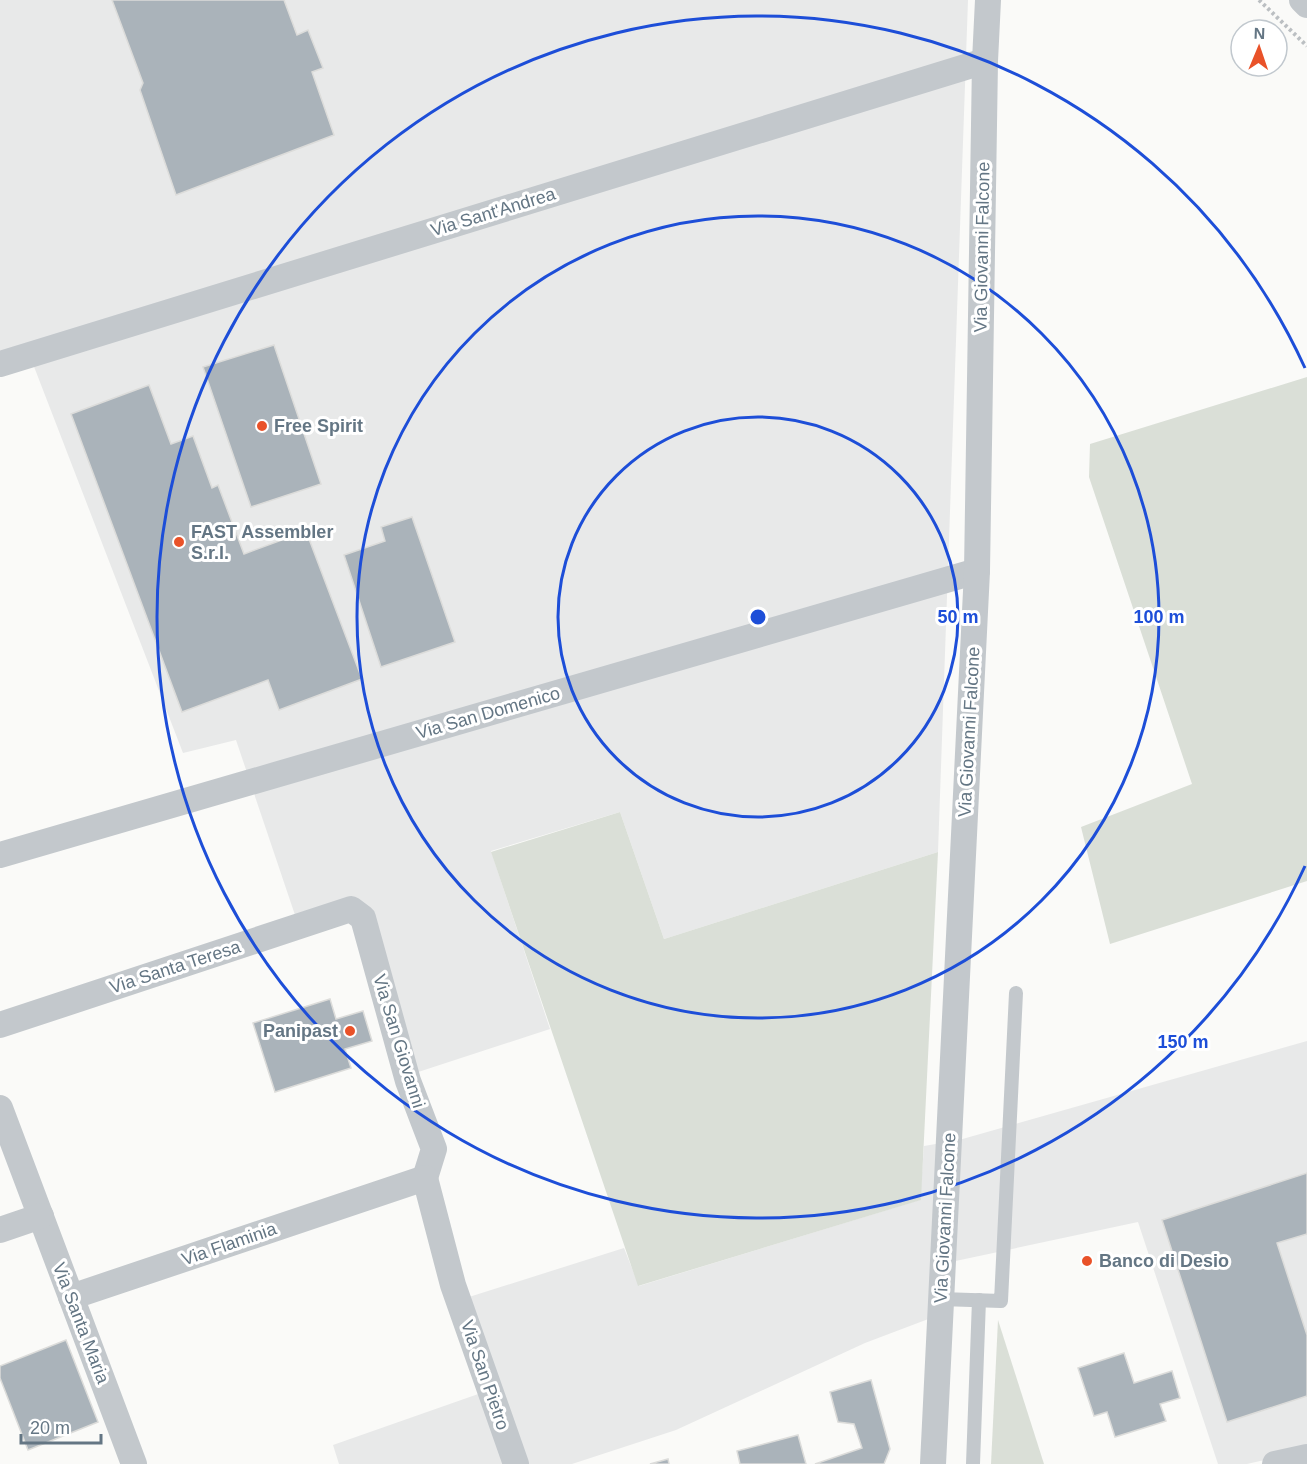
<svg xmlns="http://www.w3.org/2000/svg" width="1307" height="1464" viewBox="0 0 1307 1464" font-family="Helvetica,sans-serif">
<style>
.built{fill:#e8e9e9}
.green{fill:#dadfd7}
.building{fill:#aab3ba;stroke:#dcdcda;stroke-width:1.5}
.lines{fill:none;stroke-linecap:round;stroke-linejoin:round}
.path{stroke:#bbbfc2;stroke-width:4;stroke-dasharray:3 3;stroke-linecap:butt}
.service{stroke:#c3c8cc;stroke-width:14}
.minor{stroke:#c3c8cc;stroke-width:26}
.ring{fill:none;stroke:#1d4ed8;stroke-width:3}
.poi-dot{fill:#e95229;stroke:#fff;stroke-width:2}
.labels{text-anchor:middle;dominant-baseline:central;stroke-width:6;stroke-linejoin:round;paint-order:stroke}
.street-label{font-size:18px;fill:#647684;stroke:#fff}
.poi-label{font-size:18px;font-weight:bold;fill:#647684;stroke:#fff;text-anchor:start}
.centre{fill:#1d4ed8;stroke:#fff;stroke-width:3}
.ring-label{font-size:18px;text-anchor:middle;font-weight:bold;fill:#1d4ed8;stroke:#fff;stroke-width:6;stroke-linejoin:round;paint-order:stroke}
</style>
<rect width="100%" height="100%" fill="#fafaf8"/>
<g class="built">
<polygon points="0,0 968,0 938,852 664,939 620,812 491,851 550,1029 406,1076 357,899 296,918 236,740 183,753 33,364 0,374"/>
<polygon points="1307,1041 1307,1450 1247,1464 1218,1464 1138,1222 932,1266 931,1318 865,1343 676,1430 572,1464 339,1464 333,1445 501,1386 469,1297 624,1248 639,1286 920,1200 924,1146 959,1140"/>
</g>
<g class="green">
<polygon points="1307,377 1307,881 1110,944 1081,827 1192,784 1089,477 1090,444"/>
<polygon points="620,812 664,939 938,852 921,1200 638,1286 491,852"/>
<polygon points="998,1320 1044,1464 991,1464"/>
</g>
<g class="building">
<polygon points="112,0 284,0 297,35 308,30 323,68 312,72 334,135 176,195 140,90 143,83"/>
<polygon points="274,345 321,484 251,507 203,367"/>
<polygon points="149,385 171,444 193,436 212,488 218,485 244,554 306,531 362,679 279,710 268,680 182,712 71,414"/>
<polygon points="412,517 455,642 381,667 344,555 385,541 381,527"/>
<polygon points="330,999 336,1019 363,1011 372,1041 345,1049 351,1068 275,1092 253,1023"/>
<polygon points="1307,1173 1307,1234 1277,1243 1307,1335 1307,1396 1227,1422 1162,1220"/>
<polygon points="66,1340 98,1422 28,1450 0,1378 0,1366"/>
<polygon points="1124,1353 1134,1383 1172,1371 1180,1398 1160,1404 1166,1421 1115,1437 1107,1412 1094,1416 1078,1368"/>
<polygon points="871,1380 890,1449 884,1464 815,1464 862,1448 854,1424 838,1422 830,1392"/>
<polygon points="798,1435 806,1464 740,1464 737,1451"/>
<polygon points="668,1459 669,1464 650,1464"/>
</g>
<g class="lines">
<polyline class="path" points="1259,0 1307,46"/>
<g class="service">
<polyline points="941,1299 1001,1301 1016,993"/>
<polyline points="973,1464 979,1300"/>
</g>
<g class="minor">
<polyline points="1302,0 1307,5"/>
<polyline points="0,364 985,61"/>
<polyline points="0,855 977,571"/>
<polyline points="0,1025 351,909 363,918 408,1081 434,1149 425,1178"/>
<polyline points="0,1108 134,1464"/>
<polyline points="0,1230 41,1216"/>
<polyline points="71,1297 425,1178 453,1285 516,1464"/>
<polyline points="933,1464 977,571 985,61 988,0"/>
<polyline points="1275,1464 1307,1457"/>
</g>
</g>
<g class="ring">
<circle cx="758" cy="617" r="200"/>
<circle cx="758" cy="617" r="401"/>
<path d="M1305 866A601 601 0 1 1 1305 368"/>
</g>
<g class="poi-dot">
<circle cx="262" cy="426" r="6"/>
<circle cx="179" cy="542" r="6"/>
<circle cx="350" cy="1031" r="6"/>
<circle cx="1087" cy="1261" r="6"/>
</g>
<g class="labels">
<g class="street-label">
<text transform="translate(493 212) rotate(-17)">Via Sant'Andrea</text>
<text transform="translate(982 247) rotate(-89)">Via Giovanni Falcone</text>
<text transform="translate(488 713) rotate(-16)">Via San Domenico</text>
<text transform="translate(969 732) rotate(-87)">Via Giovanni Falcone</text>
<text transform="translate(175 967) rotate(-18)">Via Santa Teresa</text>
<text transform="translate(399 1041) rotate(73)">Via San Giovanni</text>
<text transform="translate(945 1218) rotate(-87)">Via Giovanni Falcone</text>
<text transform="translate(229 1244) rotate(-19)">Via Flaminia</text>
<text transform="translate(81 1323) rotate(69)">Via Santa Maria</text>
<text transform="translate(485 1375) rotate(71)">Via San Pietro</text>
</g>
<g class="poi-label">
<text x="274" y="426">Free Spirit</text>
<text x="191" y="532">FAST Assembler<tspan x="191" dy="21">S.r.l.</tspan></text>
<text x="338" y="1031" text-anchor="end">Panipast</text>
<text x="1099" y="1261">Banco di Desio</text>
</g>
</g>
<circle cx="758" cy="617" r="9" class="centre"/>
<g class="ring-label">
<text x="958" y="623">50 m</text>
<text x="1159" y="623">100 m</text>
<text x="1183" y="1048">150 m</text>
</g>
<g transform="translate(1259 48) rotate(2)"><circle r="28" fill="#ffffff" stroke="#c1c8ce" stroke-width="1.5"/>
<path d="M0-4.5L10 22L0 15L-10 22Z" fill="#e95229"/>
<text y="-9" font-size="16" font-weight="bold" text-anchor="middle" fill="#647684">N</text>
</g>
<path d="M21 1434v9h80v-9" fill="none" stroke="#647684" stroke-width="3"/>
<text x="30" y="1434" font-size="18" fill="#647684" stroke="#ffffff" stroke-width="4.5" paint-order="stroke">20 m</text>
</svg>
